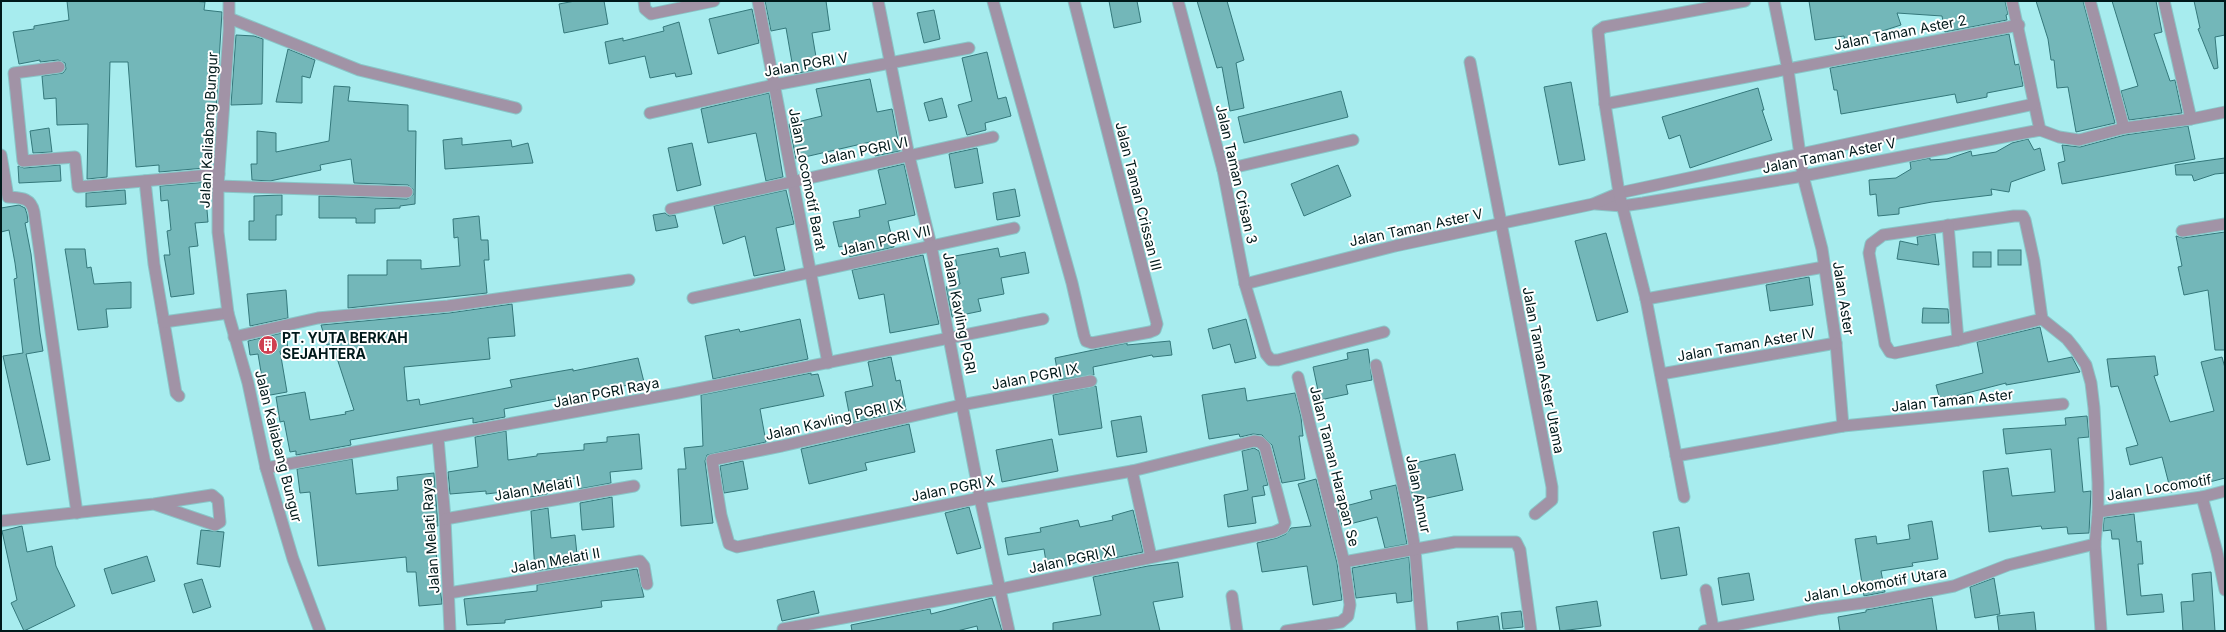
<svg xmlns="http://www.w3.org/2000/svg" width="2226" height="632" viewBox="0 0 2226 632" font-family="Inter,sans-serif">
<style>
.building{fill:#73b7b9;stroke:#34787b}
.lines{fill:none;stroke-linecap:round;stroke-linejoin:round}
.minor-casing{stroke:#89c6c8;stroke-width:13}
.tertiary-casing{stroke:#89c6c8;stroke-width:13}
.minor{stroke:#a193a6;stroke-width:11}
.tertiary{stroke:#a193a6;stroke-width:11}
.labels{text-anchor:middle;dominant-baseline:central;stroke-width:4;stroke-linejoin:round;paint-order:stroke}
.street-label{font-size:14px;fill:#00191a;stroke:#fff}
.poi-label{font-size:14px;font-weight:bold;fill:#00191a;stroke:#fff;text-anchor:start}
</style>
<rect width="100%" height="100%" fill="#a7ecee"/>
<g class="building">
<polygon points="67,1 192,1 205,2 204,10 222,12 216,111 214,111 214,148 206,148 205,168 159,172 159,165 136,167 128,62 110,62 107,177 87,179 88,124 57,125 56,98 44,99 42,76 63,73 66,69 65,63 58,60 40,62 40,60 19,64 13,32 34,29 34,26 69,20"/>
<polygon points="575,1 604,1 608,24 564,33 559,4"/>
<polygon points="765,1 826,1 830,30 812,33 818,69 794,74 786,28 771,31"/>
<polygon points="1109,1 1137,1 1141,22 1114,28"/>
<polygon points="1197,1 1227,1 1244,60 1236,63 1244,108 1230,111 1222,67 1217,68"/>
<polygon points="1809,1 2005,1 2008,14 2006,15 2007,20 1945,32 1942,16 1897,13 1901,25 1845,43 1844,36 1815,40"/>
<polygon points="2036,1 2083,1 2115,123 2076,132 2068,87 2057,88 2054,60 2051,60 2048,39"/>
<polygon points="2112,1 2156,1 2162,32 2154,34 2170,81 2175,80 2182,113 2129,120 2121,91 2138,86"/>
<polygon points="2194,1 2225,1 2225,35 2215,37 2218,68 2214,69 2198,29 2200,28"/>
<polygon points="752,9 759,43 718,54 709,19"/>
<polygon points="934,10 940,39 924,43 917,13"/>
<polygon points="679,22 692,74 676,77 675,73 650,78 645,56 609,64 605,42 623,38 623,41 664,31 663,27"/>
<polygon points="2009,34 2015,65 2019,64 2023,86 1987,93 1987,97 1957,103 1955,94 1841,114 1837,90 1834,90 1830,68"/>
<polygon points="236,35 254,36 263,39 262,104 231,105"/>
<polygon points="288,49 315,60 310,78 302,76 302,103 276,102"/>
<polygon points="987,52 998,99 1006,97 1011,116 985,123 986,130 967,135 958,105 972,101 962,58"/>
<polygon points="870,79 877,112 892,109 900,151 875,156 870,142 796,159 789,124 822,116 816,89"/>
<polygon points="1571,82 1585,160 1559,165 1544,87"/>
<polygon points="334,86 350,87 348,101 408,105 408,131 416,131 415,204 400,206 400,208 375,209 375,223 356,223 356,218 319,218 319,196 407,199 413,195 413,189 408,185 354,183 351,159 320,165 321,170 270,181 252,180 251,164 257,164 257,131 276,133 276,152 329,141"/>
<polygon points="1758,88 1764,110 1762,110 1772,140 1690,168 1680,135 1669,139 1662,117"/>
<polygon points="1341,91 1348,117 1244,143 1238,117"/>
<polygon points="769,93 783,177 766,181 756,133 708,143 701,109"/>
<polygon points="942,98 947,117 929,121 924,103"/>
<polygon points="2188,126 2195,159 2062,184 2058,163 2065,161 2062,145 2080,147 2125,135"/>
<polygon points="49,128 52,152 33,153 30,131"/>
<polygon points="462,138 462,145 511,140 512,147 528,143 533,163 445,169 443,140"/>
<polygon points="2028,139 2034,150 2040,148 2045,170 2011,182 2009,192 1991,189 1992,195 1932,202 1899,208 1899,214 1878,216 1876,194 1870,195 1869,180 1896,178 1911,169 1910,162 1930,158 1930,160 1947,159 1971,151 1972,156 1996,152 2012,143"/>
<polygon points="692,143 701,185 677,191 668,148"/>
<polygon points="977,148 983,183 955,188 949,154"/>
<polygon points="2225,158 2225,173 2215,174 2194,181 2192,175 2176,175 2175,165"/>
<polygon points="904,164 915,215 888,221 894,247 850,257 847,245 839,247 833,222 860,217 859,210 886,204 878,170"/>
<polygon points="60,165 61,181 19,183 18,166 24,168"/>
<polygon points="1338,165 1351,196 1304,216 1291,184"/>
<polygon points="208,182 209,198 206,198 208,222 195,223 198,246 189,247 194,294 171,297 164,255 170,255 167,231 171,230 168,200 161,201 160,186"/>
<polygon points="1015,189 1020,216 997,220 993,193"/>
<polygon points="125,190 126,204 86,207 86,193"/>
<polygon points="786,190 794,224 776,228 785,270 754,276 745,236 723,244 714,206"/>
<polygon points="282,195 282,215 276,215 276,240 249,240 249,221 254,221 254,196"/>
<polygon points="19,205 25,208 27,214 28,222 25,223 31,254 40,333 43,351 26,354 50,460 27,465 3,356 23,353 14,279 17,278 15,263 9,230 1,232 1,208"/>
<polygon points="665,213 669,216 675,215 678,227 656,231 653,215"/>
<polygon points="479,216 481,240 488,240 489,260 484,260 487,293 348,308 348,275 387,275 387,260 421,260 421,269 460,266 458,237 454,238 453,219"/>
<polygon points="2225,232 2225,350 2215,350 2208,290 2184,295 2178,267 2182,266 2176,236 2183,238"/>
<polygon points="1606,233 1628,312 1597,321 1575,241"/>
<polygon points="1935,234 1939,265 1897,259 1900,241 1918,245 1917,237"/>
<polygon points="998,248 1000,257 1025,252 1029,273 1001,278 1004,294 978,299 981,311 952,317 946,287 960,284 955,256"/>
<polygon points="65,249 85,249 87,268 91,267 94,284 131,282 131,308 106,309 108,327 78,330"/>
<rect x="1998" y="250" width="23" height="15"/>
<rect x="1973" y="252" width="18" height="15"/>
<polygon points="923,255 939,324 890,333 884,294 859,299 852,270"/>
<polygon points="1809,277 1813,305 1770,311 1766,285"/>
<polygon points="286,290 288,318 250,326 247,294"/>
<polygon points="512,304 515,336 488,338 490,359 404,367 407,401 419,399 420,405 512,387 510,380 573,369 573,371 638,358 644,382 504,409 505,417 473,423 473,418 350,440 351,445 296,455 296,451 290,452 284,421 280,422 276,397 305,392 310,420 346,414 345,412 354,410 332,343 327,345 321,325 449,313"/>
<polygon points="1923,308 1948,309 1949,323 1922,323"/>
<polygon points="800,319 808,359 713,379 705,336 739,329 740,332"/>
<polygon points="1246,319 1256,358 1235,363 1230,344 1213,349 1208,329"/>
<polygon points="2040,327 2048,362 2072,357 2080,372 2006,385 2006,383 1940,400 1936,385 1983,373 1977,342"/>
<polygon points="286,332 288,351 280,351 287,392 265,396 258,354 250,355 248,341"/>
<polygon points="1170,341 1172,355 1153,357 1152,355 1093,367 1094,375 1059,380 1055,358 1127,343 1127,345"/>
<polygon points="1368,349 1372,380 1346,385 1348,394 1320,400 1313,367 1348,359 1347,353"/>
<polygon points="2155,356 2158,375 2154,376 2170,422 2214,411 2201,362 2222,357 2225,368 2225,478 2171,492 2162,457 2130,465 2126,448 2138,445 2118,386 2111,387 2107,359"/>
<polygon points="891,357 896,381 900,380 906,410 851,423 845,392 873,386 868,362"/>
<polygon points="811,373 811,375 818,374 824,396 760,409 766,442 707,455 705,461 713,523 681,526 678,469 686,469 684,448 703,446 701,395"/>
<polygon points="1096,386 1102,428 1059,435 1053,395"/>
<polygon points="1245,388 1247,401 1295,393 1301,417 1303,436 1299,436 1305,479 1282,483 1272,445 1262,435 1253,434 1240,437 1239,434 1209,439 1202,395"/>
<polygon points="1141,416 1147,452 1117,457 1111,421"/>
<polygon points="2087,416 2089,437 2078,438 2083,492 2091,491 2089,533 2068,534 2067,527 2042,529 2041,526 1989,532 1983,471 2008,468 2012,496 2055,492 2051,449 2006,454 2003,429 2066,425 2065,418"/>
<polygon points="909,424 915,452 865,463 867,470 809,484 801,449"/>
<polygon points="506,431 508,460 537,456 537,454 584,450 584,444 607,442 607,437 639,434 642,469 610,472 611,483 579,489 578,478 546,481 547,494 530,497 529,489 486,494 486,491 450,494 448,472 478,467 475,437"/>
<polygon points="1052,439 1058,471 1002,482 996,450"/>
<polygon points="1254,448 1259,451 1268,485 1263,486 1265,495 1252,497 1256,523 1228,527 1224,495 1248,490 1242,451"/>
<polygon points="1455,454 1463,490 1414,501 1409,481 1418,479 1415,463"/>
<polygon points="352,459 356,494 398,490 397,477 434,473 438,526 433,526 442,604 419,606 416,572 407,572 406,557 318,566 310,492 300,493 297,469"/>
<polygon points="743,461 748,489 724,493 720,466"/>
<polygon points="1316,479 1337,563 1342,600 1313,605 1307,566 1262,572 1257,543 1277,538 1286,534 1291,528 1311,526 1298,484"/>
<polygon points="1396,485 1407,544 1385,548 1377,517 1342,526 1338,508 1372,499 1370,491"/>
<polygon points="612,497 614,527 582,530 580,503"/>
<polygon points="969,507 981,548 957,554 945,513"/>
<polygon points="548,508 551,538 575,535 578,564 535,571 531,511"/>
<polygon points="1133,510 1143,552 1090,563 1089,558 1066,566 1064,559 1046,562 1044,549 1008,555 1005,538 1041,532 1040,528 1078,520 1080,527 1113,520 1112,516"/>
<polygon points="2134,514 2137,542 2141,541 2143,564 2138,564 2141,596 2162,594 2164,612 2127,615 2119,539 2112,539 2111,530 2103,531 2104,518"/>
<polygon points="1932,521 1938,559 1912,563 1913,566 1881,571 1885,592 1864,596 1855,539 1876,536 1877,544 1910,539 1908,525"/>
<polygon points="22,526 27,552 52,546 56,566 75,606 24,631 11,603 17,600 2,531"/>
<polygon points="1679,527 1687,575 1661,579 1653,532"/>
<polygon points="201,530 224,532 220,567 197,564"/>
<polygon points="147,556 155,581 112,594 104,569"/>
<polygon points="1409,557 1412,601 1397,603 1396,593 1356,598 1352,568"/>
<polygon points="1178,562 1183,597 1153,602 1160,631 1053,631 1053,623 1101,615 1093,577 1148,566"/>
<polygon points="637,569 644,597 601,601 602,607 505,620 505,623 467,625 464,599 537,591 537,585"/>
<polygon points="2211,572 2215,631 2183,631 2181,602 2194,601 2192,574"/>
<polygon points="1749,573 1754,600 1722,605 1718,578"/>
<polygon points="1994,578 2000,614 1975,618 1970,587"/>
<polygon points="202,579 211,607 193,613 184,584"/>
<polygon points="814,591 819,613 782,621 777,600"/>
<polygon points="992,598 1002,631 978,631 977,626 957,631 852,631 851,625 930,609 931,614"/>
<polygon points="1932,598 1937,631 1840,631 1838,617 1866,612 1866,610"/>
<polygon points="1597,601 1601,626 1560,631 1556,607"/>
<polygon points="1521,611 1523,627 1503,629 1501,613"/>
<polygon points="2034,612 2036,631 1999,631 1997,616"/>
<polygon points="1498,616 1500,631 1458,631 1457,622"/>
</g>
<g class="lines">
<g class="minor-casing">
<g id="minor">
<polyline points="644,1 645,9 651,14 714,1"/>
<polyline points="758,1 828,363"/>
<polyline points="878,1 909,156 931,245 980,498 1009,631"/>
<polyline points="993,1 1072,283 1084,335 1086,341 1092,343 1150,332 1155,330 1157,324 1074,1"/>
<polyline points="1178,1 1223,170 1245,284 1266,354 1271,360 1278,360 1384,332"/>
<polyline points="1774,1 1788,70 1803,176 1822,249 1836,343 1843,426"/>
<polyline points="2012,1 2040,130"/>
<polyline points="2090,1 2124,128"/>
<polyline points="2164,1 2191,119"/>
<polyline points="229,18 359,70 516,108"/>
<polyline points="1470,62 1552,487 1552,500 1535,514"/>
<polyline points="59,67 14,73 23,161 75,157 78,187 219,174"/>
<polyline points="1605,104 2019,25"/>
<polyline points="650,113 774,85 969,48"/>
<polyline points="2040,130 2059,137 2079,140 2124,128 2191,119 2225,112"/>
<path d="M1,155l7,42c12,1 23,0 26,15l43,301"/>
<polyline points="1223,170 1353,140"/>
<polyline points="145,181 154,264 176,393 179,396"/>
<polyline points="218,186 407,192"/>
<polyline points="1596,204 1622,206 1643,203 1803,176 2040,130"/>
<polyline points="671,209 993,137"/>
<polygon points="2014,216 2023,216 2025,220 2034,261 2042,319 1958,340 1895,353 1890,352 1885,344 1869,253 1871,244 1883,235"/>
<polyline points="1948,225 1958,340"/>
<polyline points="2182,231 2225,224"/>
<polyline points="1245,284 1395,246 1593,204 1619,193 2034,104"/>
<polyline points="693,298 1014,228"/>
<polyline points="1646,299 1824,267"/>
<polyline points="2042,319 2067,339 2075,349 2086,365 2091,383 2094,408 2098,483 2098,512 2095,544 2101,631"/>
<polyline points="164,322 228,313"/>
<polyline points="234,337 318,318 448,306 629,280"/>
<polyline points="1376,365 1408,508 1415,550 1422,631"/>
<polyline points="1661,374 1836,343"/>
<polyline points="438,438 445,519 450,631"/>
<polyline points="1676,456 1843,426 2063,404"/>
<polyline points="266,468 678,393 1043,319"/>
<polyline points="1132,471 1151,557"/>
<polyline points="1684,497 1646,299 1619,193 1605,104 1598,31 1604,27 1745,1"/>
<polyline points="2202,497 2217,552 2225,590"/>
<polyline points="2098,512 2202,497 2225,491"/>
<polyline points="445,519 634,486"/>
<polyline points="1,521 154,504 212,495 218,500 220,522 215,525 154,504"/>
<polyline points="1344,562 1455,542 1516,542 1520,550 1531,631"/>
<polyline points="1706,590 1713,628"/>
<polyline points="449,593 640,561 644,566 647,584"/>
<polyline points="1232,596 1237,631"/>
<polyline points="783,629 1001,589 1274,532 1283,528 1285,523 1265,447 1260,442 1254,441 1132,471 980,498 737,547 729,544 721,515 712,460 782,446 961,405 1091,381"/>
<polyline points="1286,631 1341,622 1348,616 1350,605 1344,562 1298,377"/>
<polyline points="1704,631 1817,609 1871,602 1954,586 2008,565 2095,544"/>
</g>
</g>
<g class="tertiary-casing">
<polyline id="tertiary" points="229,1 229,31 218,186 218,232 228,313 248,383 266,468 293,559 320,631"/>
</g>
<use href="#minor" class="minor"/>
<use href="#tertiary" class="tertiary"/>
</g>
<defs>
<g id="building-disc" transform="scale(1)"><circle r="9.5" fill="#cf3f50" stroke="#fff"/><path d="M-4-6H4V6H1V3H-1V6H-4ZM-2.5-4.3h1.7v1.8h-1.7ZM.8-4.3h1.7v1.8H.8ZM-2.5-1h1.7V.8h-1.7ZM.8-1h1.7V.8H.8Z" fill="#fff"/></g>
</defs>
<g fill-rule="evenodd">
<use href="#building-disc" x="268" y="345"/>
</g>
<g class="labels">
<g class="street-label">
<text transform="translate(1900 32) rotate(-11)">Jalan Taman Aster 2</text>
<text transform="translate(806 64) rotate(-10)">Jalan PGRI V</text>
<text transform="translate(208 130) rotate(-87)">Jalan Kaliabang Bungur</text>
<text transform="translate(864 150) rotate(-12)">Jalan PGRI VI</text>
<text transform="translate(1829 155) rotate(-11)">Jalan Taman Aster V</text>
<text transform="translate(1237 174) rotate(77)">Jalan Taman Crisan 3</text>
<text transform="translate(808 179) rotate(79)">Jalan Locomotif Barat</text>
<text transform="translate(1139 196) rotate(76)">Jalan Taman Crissan III</text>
<text transform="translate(1416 227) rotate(-12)">Jalan Taman Aster V</text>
<text transform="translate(885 240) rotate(-13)">Jalan PGRI VII</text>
<text transform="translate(1844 298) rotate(81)">Jalan Aster</text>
<text transform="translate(960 313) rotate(79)">Jalan Kavling PGRI</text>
<text transform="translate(1746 344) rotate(-10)">Jalan Taman Aster IV</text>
<text transform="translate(1544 370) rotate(79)">Jalan Taman Aster Utama</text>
<text transform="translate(1035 376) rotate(-11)">Jalan PGRI IX</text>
<text transform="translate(606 392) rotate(-11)">Jalan PGRI Raya</text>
<text transform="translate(1952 400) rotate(-6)">Jalan Taman Aster</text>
<text transform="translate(834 419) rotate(-13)">Jalan Kavling PGRI IX</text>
<text transform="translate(279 446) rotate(76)">Jalan Kaliabang Bungur</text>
<text transform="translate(1335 466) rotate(76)">Jalan Taman Harapan Se</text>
<text transform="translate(2159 487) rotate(-9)">Jalan Locomotif</text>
<text transform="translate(537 488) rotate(-10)">Jalan Melati I</text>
<text transform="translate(953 488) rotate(-11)">Jalan PGRI X</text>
<text transform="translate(1419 494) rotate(79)">Jalan Annur</text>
<text transform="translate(430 536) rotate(-94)">Jalan Melati Raya</text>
<text transform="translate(1072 559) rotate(-12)">Jalan PGRI XI</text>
<text transform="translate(555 560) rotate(-10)">Jalan Melati II</text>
<text transform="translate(1875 584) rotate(-10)">Jalan Lokomotif Utara</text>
</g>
<g class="poi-label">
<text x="282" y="337">PT. YUTA BERKAH<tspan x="282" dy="16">SEJAHTERA</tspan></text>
</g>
</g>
<rect width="2226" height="632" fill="none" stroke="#00191a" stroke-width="4"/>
</svg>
